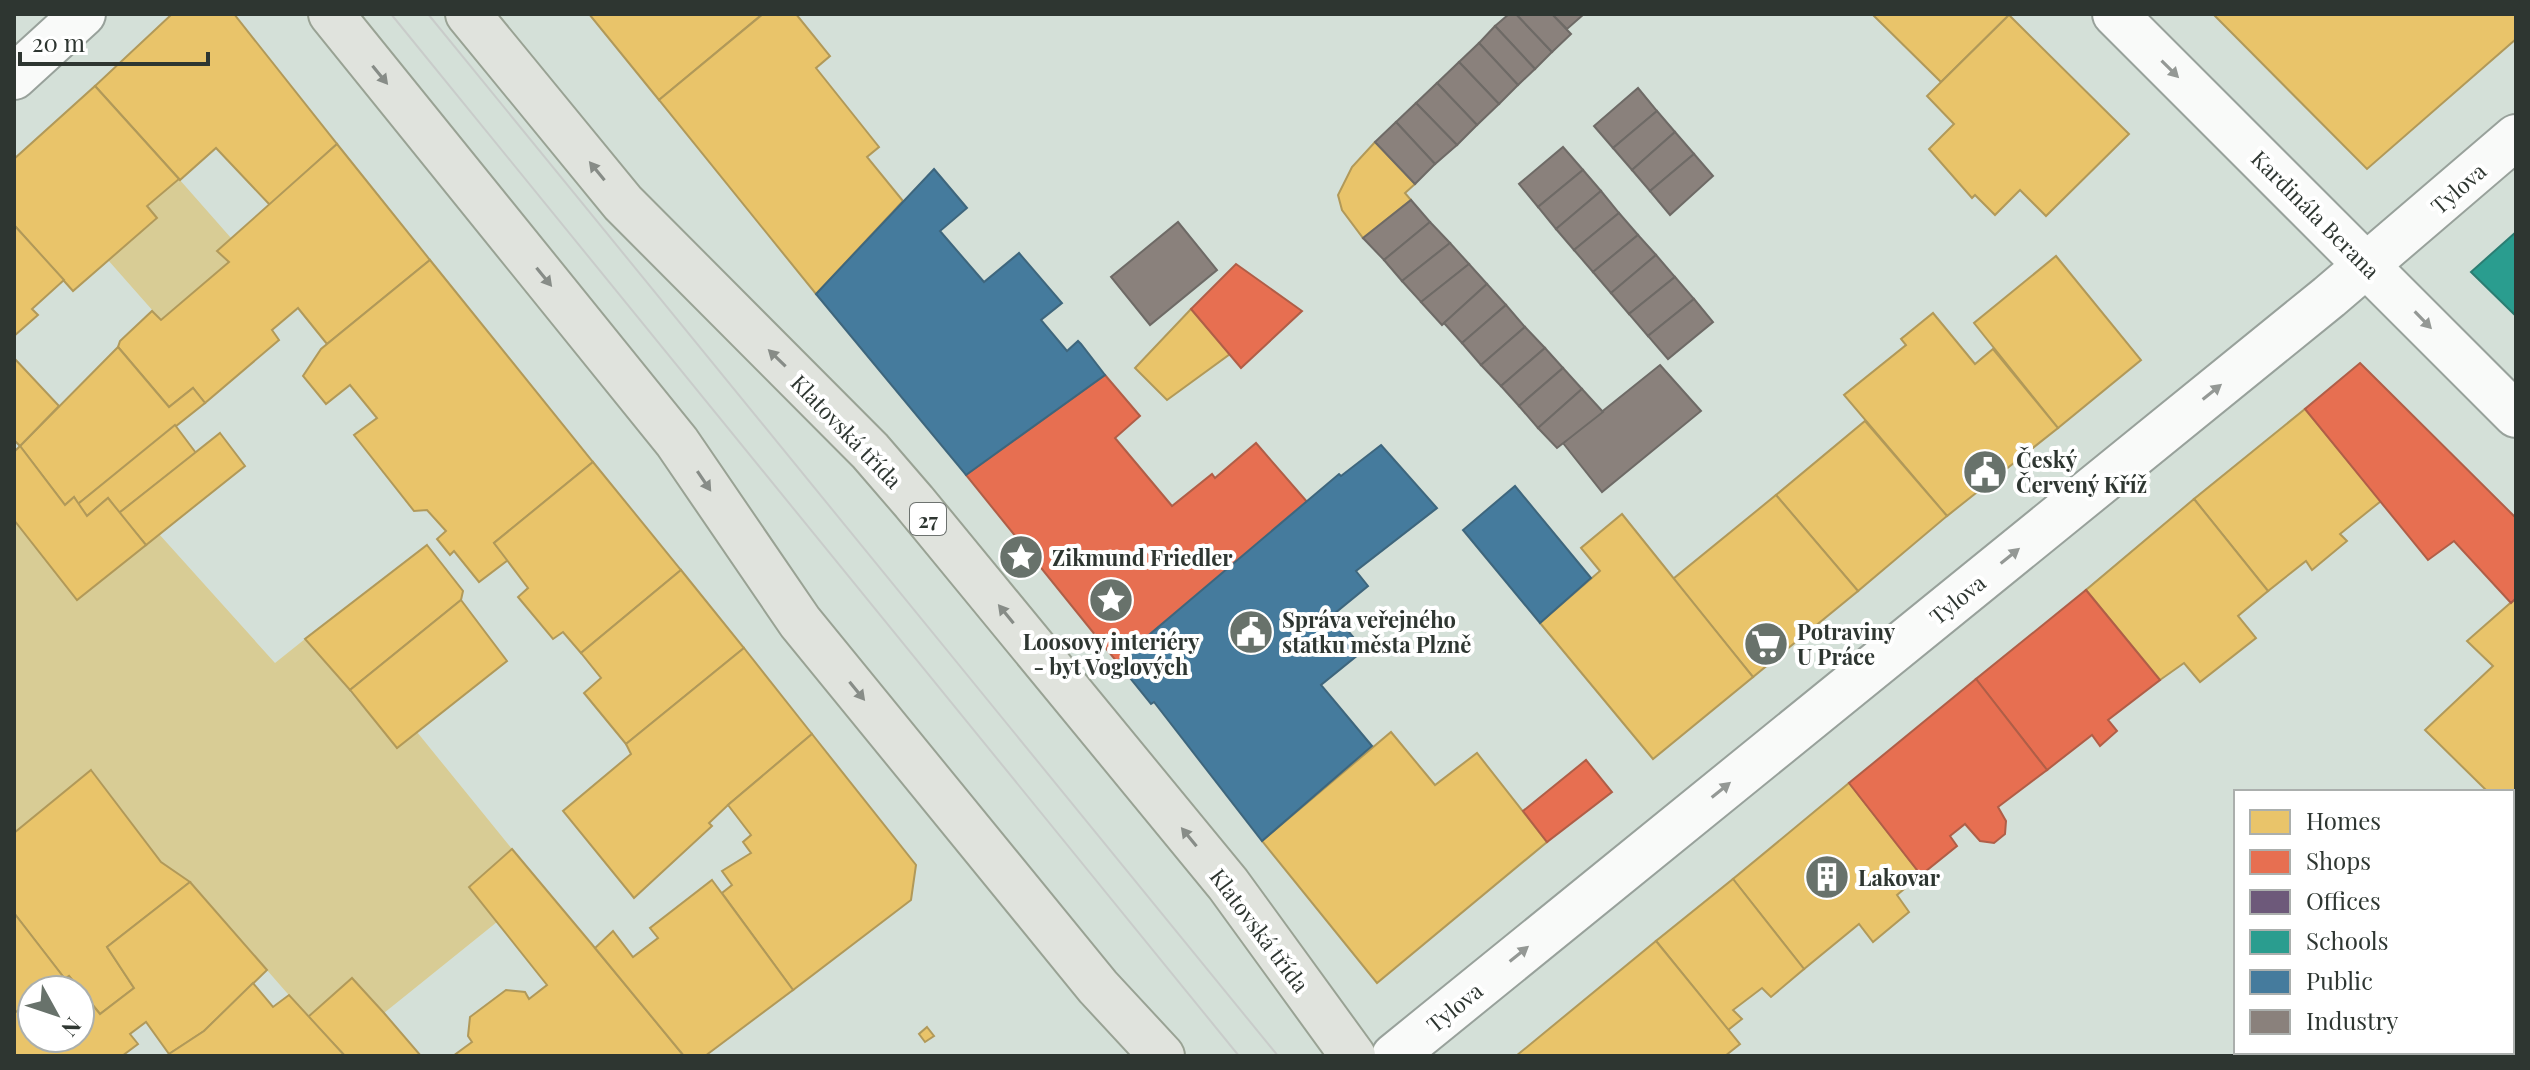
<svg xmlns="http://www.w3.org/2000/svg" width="2530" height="1070" viewBox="0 0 2530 1070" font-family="'Playfair Display',serif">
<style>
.green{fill:#d8cc95}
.homes{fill:#e9c46a;stroke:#b19959;stroke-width:2}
.shops{fill:#e76f51;stroke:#b05e47;stroke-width:2}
.offices{fill:#6d597a;stroke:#5a4e64;stroke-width:2}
.schools{fill:#2a9d8f;stroke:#2b7e73;stroke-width:2}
.public{fill:#457b9d;stroke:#3e667d;stroke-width:2}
.industry{fill:#8a817c;stroke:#6e6a66;stroke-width:2}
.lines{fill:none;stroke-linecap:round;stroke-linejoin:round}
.street-casing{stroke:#98a19b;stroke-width:48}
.secondary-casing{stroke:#98a19b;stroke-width:48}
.primary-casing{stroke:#99a294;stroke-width:48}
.street{stroke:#f9faf9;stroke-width:44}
.secondary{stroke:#f9faf9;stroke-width:44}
.primary{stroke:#e0e3dd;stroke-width:44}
.tram{stroke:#c9ccca;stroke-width:2}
.oneway{fill:#949895}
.oneway2{fill:#878c87}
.labels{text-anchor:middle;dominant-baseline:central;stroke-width:8;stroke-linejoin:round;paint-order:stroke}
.shield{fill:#fff;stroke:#6d726f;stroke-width:2}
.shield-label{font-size:20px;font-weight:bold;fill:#2e3631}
.street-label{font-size:22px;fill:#2e3631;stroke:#fff}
.poi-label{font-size:22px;font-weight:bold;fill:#2e3631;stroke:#fff;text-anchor:start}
</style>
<rect width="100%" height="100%" fill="#d4e0d8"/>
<g class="green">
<polygon points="179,179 231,238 218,251 229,262 161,320 108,260 157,219 147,206"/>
<polygon points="14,520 159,534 275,663 305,639 397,747 417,732 512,849 470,887 497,922 384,1013 352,978 308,1017 190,882 161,862 92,770 14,833"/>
</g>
<g class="homes">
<polygon points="172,14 234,14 337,144 270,205 216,148 180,180 95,86"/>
<polygon points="589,14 758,14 760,16 659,100"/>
<polygon points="763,14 796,14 830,56 816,68 879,147 867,157 903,201 816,294 659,100"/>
<polygon points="1872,14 2008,14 2009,15 1941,82"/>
<polygon points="2213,14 2516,14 2516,39 2367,169"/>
<polygon points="2009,15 2129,134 2046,216 2020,190 1995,215 1975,195 1972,198 1929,149 1954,124 1927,96"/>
<polygon points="95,86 179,179 147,206 157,218 73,291 14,225 14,159"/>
<polygon points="1375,142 1415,184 1405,193 1411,200 1363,238 1342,210 1338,195 1352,167"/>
<polygon points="337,144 430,260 327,344 298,308 272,330 279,340 205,403 193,388 169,407 118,347 120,341 152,311 161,320 229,262 217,251"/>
<polygon points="14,225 64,280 32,309 38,315 14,336"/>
<polygon points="2056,256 2141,360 2058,428 1974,323"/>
<polygon points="430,260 593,462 494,543 508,560 479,582 454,551 450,555 437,539 446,531 427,510 414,511 354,435 377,418 350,385 326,404 303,376 321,349"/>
<polygon points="1191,309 1230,354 1167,400 1135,368"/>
<polygon points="1933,313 1975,364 1993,349 2058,428 1947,516 1844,395 1906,345 1901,339"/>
<polygon points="118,347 169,407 193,388 205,403 78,504 74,497 65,505 20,446"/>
<polygon points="14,358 59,406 20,446 14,440"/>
<polygon points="2305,409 2381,501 2340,534 2347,541 2312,570 2306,561 2268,591 2194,499"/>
<polygon points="1865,421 1947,516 1858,591 1776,495"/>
<polygon points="175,425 196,453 119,513 108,498 87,516 78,504"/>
<polygon points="220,433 245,466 146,545 119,513"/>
<polygon points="20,446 65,505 74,497 87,516 108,498 146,545 77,600 14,520 14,452"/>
<polygon points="593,462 681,570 581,653 563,632 553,639 518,597 528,588 494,543"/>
<polygon points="1776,495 1858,591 1753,677 1673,579"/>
<polygon points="2194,499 2268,591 2238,616 2256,638 2200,682 2184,663 2160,680 2086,590"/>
<polygon points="1622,514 1753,677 1653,759 1540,623 1600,571 1581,548"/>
<polygon points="427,545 463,591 461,600 350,690 305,639"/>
<polygon points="681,570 744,648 626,744 584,693 601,678 581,653"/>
<polygon points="2516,598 2516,820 2512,816 2512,792 2488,792 2425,730 2493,666 2467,641"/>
<polygon points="461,600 507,661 397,748 350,690"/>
<polygon points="744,648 812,734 728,805 709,823 712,826 634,898 563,811 631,754 626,744"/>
<polygon points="1391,732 1435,785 1477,753 1547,842 1377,983 1262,841"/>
<polygon points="812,734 916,865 911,900 793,990 722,893 732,885 722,871 751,853 743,842 751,835 728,805"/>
<polygon points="91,770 161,862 190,882 107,947 134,988 100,1014 69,976 65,979 14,913 14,833"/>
<polygon points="1849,783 1921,875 1897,895 1909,912 1873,942 1859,924 1804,969 1733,879"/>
<polygon points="512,849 595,948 684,1056 453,1056 472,1042 468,1036 470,1017 506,990 525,992 529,999 547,985 469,887"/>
<polygon points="1733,879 1804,969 1771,997 1762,988 1733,1010 1742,1019 1728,1030 1656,941"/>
<polygon points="712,880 793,990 705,1056 684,1056 595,948 613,931 633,957 658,938 650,928"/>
<polygon points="190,882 267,970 204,1031 169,1054 146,1022 130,1034 138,1044 122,1056 14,1056 14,1013 32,1001 32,1038 80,1038 80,990 49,990 69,976 100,1014 134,988 107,947"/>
<polygon points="14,913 65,979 49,990 32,990 32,1001 14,1013"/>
<polygon points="1656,941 1740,1044 1725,1056 1516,1056"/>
<polygon points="352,978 384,1013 421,1056 345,1056 308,1017"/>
<polygon points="253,983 273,1007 289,995 345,1056 166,1056 204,1031"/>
<polygon points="927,1027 934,1036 925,1042 919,1034"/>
</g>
<g class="shops">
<polygon points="1236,264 1302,311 1241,368 1191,309"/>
<polygon points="2360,363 2516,518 2516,598 2511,603 2454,541 2428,560 2305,409"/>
<polygon points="1105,375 1140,416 1115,438 1172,506 1212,474 1215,478 1256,443 1308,503 1117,662 966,475"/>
<polygon points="2086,590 2160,680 2108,720 2117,731 2100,746 2092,735 2047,770 1976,679"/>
<polygon points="1976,679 2047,770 1998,807 2006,821 2005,834 1994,843 1980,841 1965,824 1950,836 1957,846 1921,875 1849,783"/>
<polygon points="1586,760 1612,792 1547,842 1523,811"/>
<polygon points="2512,1035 2516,1040 2516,1056 2443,1056 2449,1052 2512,1052"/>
</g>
<polygon class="offices" points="2516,1014 2516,1040 2512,1035 2512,1017"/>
<polygon class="schools" points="2516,232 2516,316 2471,272"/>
<g class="public">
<polygon points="934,169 967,208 940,231 984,282 1019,253 1062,303 1041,320 1067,351 1078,341 1081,344 1105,375 966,475 816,294"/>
<polygon points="1381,445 1437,508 1356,571 1368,586 1334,614 1364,650 1321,685 1372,746 1262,841 1154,702 1151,704 1117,662 1339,474 1341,476"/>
<polygon points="1515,486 1591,578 1540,623 1463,530"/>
</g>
<g class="industry">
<polygon points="1509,14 1516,14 1552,52 1535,69 1495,26"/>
<polygon points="1516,14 1552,14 1571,34 1552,52"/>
<polygon points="1552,14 1584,14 1567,29"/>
<polygon points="1495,26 1535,69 1518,85 1479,43"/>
<polygon points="1479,43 1518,85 1499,104 1459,62"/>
<polygon points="1459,62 1499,104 1477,125 1437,83"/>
<polygon points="1437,83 1477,125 1457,145 1416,103"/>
<polygon points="1638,88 1657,111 1613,148 1594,126"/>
<polygon points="1416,103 1457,145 1435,164 1396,122"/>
<polygon points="1657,111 1675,132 1632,170 1613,148"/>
<polygon points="1396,122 1435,164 1415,184 1375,142"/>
<polygon points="1675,132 1694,154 1650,191 1632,170"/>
<polygon points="1563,147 1583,170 1538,207 1519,184"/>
<polygon points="1694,154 1713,176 1670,215 1650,191"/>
<polygon points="1583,170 1601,191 1556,229 1538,207"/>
<polygon points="1601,191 1619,213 1574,250 1556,229"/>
<polygon points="1411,200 1430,222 1384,260 1363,238"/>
<polygon points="1619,213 1638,235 1593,272 1574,250"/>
<polygon points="1178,222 1217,270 1150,325 1111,277"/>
<polygon points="1430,222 1450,243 1402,281 1384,260"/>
<polygon points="1638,235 1656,255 1611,293 1593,272"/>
<polygon points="1450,243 1469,264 1421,302 1402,281"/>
<polygon points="1656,255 1675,277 1629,314 1611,293"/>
<polygon points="1469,264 1487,284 1442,325 1421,302"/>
<polygon points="1675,277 1694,299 1648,336 1629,314"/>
<polygon points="1487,284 1506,305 1462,343 1444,323"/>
<polygon points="1694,299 1713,322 1668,359 1648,336"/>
<polygon points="1506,305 1525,327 1481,365 1462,343"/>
<polygon points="1525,327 1545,348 1501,386 1481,365"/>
<polygon points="1545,348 1563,368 1519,406 1501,386"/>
<polygon points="1660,365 1701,411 1602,492 1563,443"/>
<polygon points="1563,368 1582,389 1538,428 1519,406"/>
<polygon points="1582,389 1603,412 1557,448 1538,428"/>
</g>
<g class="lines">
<g class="street-casing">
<g id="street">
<polyline points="2115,14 2516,415"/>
<polyline points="14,77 83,14"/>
</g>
</g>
<g class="secondary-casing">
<polyline id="secondary" points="1394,1056 2329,297 2516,137"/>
</g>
<g class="primary-casing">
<g id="primary">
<polyline points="331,14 677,442 800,622 1098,987 1162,1056"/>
<polyline points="468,14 623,203 870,451 914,502 1228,884 1353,1056"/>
</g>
</g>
<use href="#street" class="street"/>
<use href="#secondary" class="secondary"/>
<use href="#primary" class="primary"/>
<g class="tram">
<polyline points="391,14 1239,1056"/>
<polyline points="428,14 1278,1056"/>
</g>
</g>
<defs><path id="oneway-solid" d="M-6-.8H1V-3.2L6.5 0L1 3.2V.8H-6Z" transform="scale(2)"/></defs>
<g class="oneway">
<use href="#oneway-solid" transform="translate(2170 69) rotate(45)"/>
<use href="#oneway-solid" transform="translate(2423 320) rotate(46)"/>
<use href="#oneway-solid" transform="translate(2212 392) rotate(-39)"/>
<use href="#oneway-solid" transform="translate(2010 556) rotate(-39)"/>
<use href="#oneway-solid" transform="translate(1721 790) rotate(-39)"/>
<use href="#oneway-solid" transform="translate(1519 954) rotate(-39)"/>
</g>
<g class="oneway2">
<use href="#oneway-solid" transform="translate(380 75) rotate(51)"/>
<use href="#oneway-solid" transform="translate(597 171) rotate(-129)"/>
<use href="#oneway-solid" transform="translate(544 277) rotate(51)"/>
<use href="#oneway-solid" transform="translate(777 358) rotate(-136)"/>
<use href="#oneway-solid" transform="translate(704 481) rotate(56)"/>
<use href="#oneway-solid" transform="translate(1006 614) rotate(-129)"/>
<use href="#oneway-solid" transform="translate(857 691) rotate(51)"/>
<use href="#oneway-solid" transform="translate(1189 837) rotate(-129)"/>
</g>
<defs>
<g id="civic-disc" transform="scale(2.3)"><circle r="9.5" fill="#68726b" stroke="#fff"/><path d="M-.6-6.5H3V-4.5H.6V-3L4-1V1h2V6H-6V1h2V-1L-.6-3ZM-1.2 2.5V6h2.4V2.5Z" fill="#fff"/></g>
<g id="sight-disc" transform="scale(2.3)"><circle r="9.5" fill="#68726b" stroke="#fff"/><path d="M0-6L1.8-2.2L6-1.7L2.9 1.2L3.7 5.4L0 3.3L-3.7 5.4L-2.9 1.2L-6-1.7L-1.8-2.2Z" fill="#fff"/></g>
<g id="supermarket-disc" transform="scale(2.3)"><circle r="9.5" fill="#68726b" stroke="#fff"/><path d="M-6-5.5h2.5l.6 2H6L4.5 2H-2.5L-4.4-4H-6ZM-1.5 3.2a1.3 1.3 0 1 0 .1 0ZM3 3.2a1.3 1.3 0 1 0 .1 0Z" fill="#fff"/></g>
<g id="building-disc" transform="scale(2.3)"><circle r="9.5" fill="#68726b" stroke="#fff"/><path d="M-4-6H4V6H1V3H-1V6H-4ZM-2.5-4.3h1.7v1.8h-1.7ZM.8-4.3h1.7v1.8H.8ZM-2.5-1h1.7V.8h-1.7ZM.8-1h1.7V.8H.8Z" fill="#fff"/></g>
</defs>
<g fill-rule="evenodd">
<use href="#civic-disc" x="1985" y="472"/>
<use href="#sight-disc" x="1021" y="557"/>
<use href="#sight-disc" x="1111" y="600"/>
<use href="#civic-disc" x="1251" y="632"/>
<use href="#supermarket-disc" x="1766" y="644"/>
<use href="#building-disc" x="1827" y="877"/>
</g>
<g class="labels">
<rect class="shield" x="910" y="503" width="36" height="32" rx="6"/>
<g class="shield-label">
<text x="928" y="519">27</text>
</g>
<g class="street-label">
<text transform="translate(2458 188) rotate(-41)">Tylova</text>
<text transform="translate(2316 214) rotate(45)">Kardinála Berana</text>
<text transform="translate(847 431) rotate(46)">Klatovská třída</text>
<text transform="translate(1957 599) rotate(-39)">Tylova</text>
<text transform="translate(1260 930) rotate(53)">Klatovská třída</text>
<text transform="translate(1454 1007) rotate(-39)">Tylova</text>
</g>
<g class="poi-label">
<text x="2016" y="459">Český<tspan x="2016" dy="25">Červený Kříž</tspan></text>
<text x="1052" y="557">Zikmund Friedler</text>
<text x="1282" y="619">Správa veřejného<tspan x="1282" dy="25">statku města Plzně</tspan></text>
<text x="1797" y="631">Potraviny<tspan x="1797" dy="25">U Práce</tspan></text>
<text x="1111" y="641" text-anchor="middle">Loosovy interiéry<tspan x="1111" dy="25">- byt Voglových</tspan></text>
<text x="1858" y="877">Lakovar</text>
</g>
</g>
<rect width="2530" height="1070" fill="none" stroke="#2e3631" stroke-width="32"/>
<rect x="2234" y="790" width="280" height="264" fill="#ffffff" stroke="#abafad" stroke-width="2"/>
<rect x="2250" y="810" width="40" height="24" fill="#e9c46a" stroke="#abafad" stroke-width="2"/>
<text x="2306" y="830" font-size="24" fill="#2e3631">Homes</text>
<rect x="2250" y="850" width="40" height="24" fill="#e76f51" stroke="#abafad" stroke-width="2"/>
<text x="2306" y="870" font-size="24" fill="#2e3631">Shops</text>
<rect x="2250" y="890" width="40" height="24" fill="#6d597a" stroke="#abafad" stroke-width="2"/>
<text x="2306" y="910" font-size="24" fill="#2e3631">Offices</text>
<rect x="2250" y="930" width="40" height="24" fill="#2a9d8f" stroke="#abafad" stroke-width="2"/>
<text x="2306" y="950" font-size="24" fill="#2e3631">Schools</text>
<rect x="2250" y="970" width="40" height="24" fill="#457b9d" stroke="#abafad" stroke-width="2"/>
<text x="2306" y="990" font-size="24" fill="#2e3631">Public</text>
<rect x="2250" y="1010" width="40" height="24" fill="#8a817c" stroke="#abafad" stroke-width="2"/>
<text x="2306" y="1030" font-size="24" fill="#2e3631">Industry</text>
<g transform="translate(56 1014) rotate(130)"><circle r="38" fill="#ffffff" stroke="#abafad" stroke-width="2"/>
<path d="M0-6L14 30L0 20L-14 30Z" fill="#68726b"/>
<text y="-12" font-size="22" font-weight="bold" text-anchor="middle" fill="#2e3631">N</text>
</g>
<path d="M20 52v12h188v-12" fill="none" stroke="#2e3631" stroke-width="4"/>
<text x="32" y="52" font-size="24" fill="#2e3631" stroke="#ffffff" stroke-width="6" paint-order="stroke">20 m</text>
</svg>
